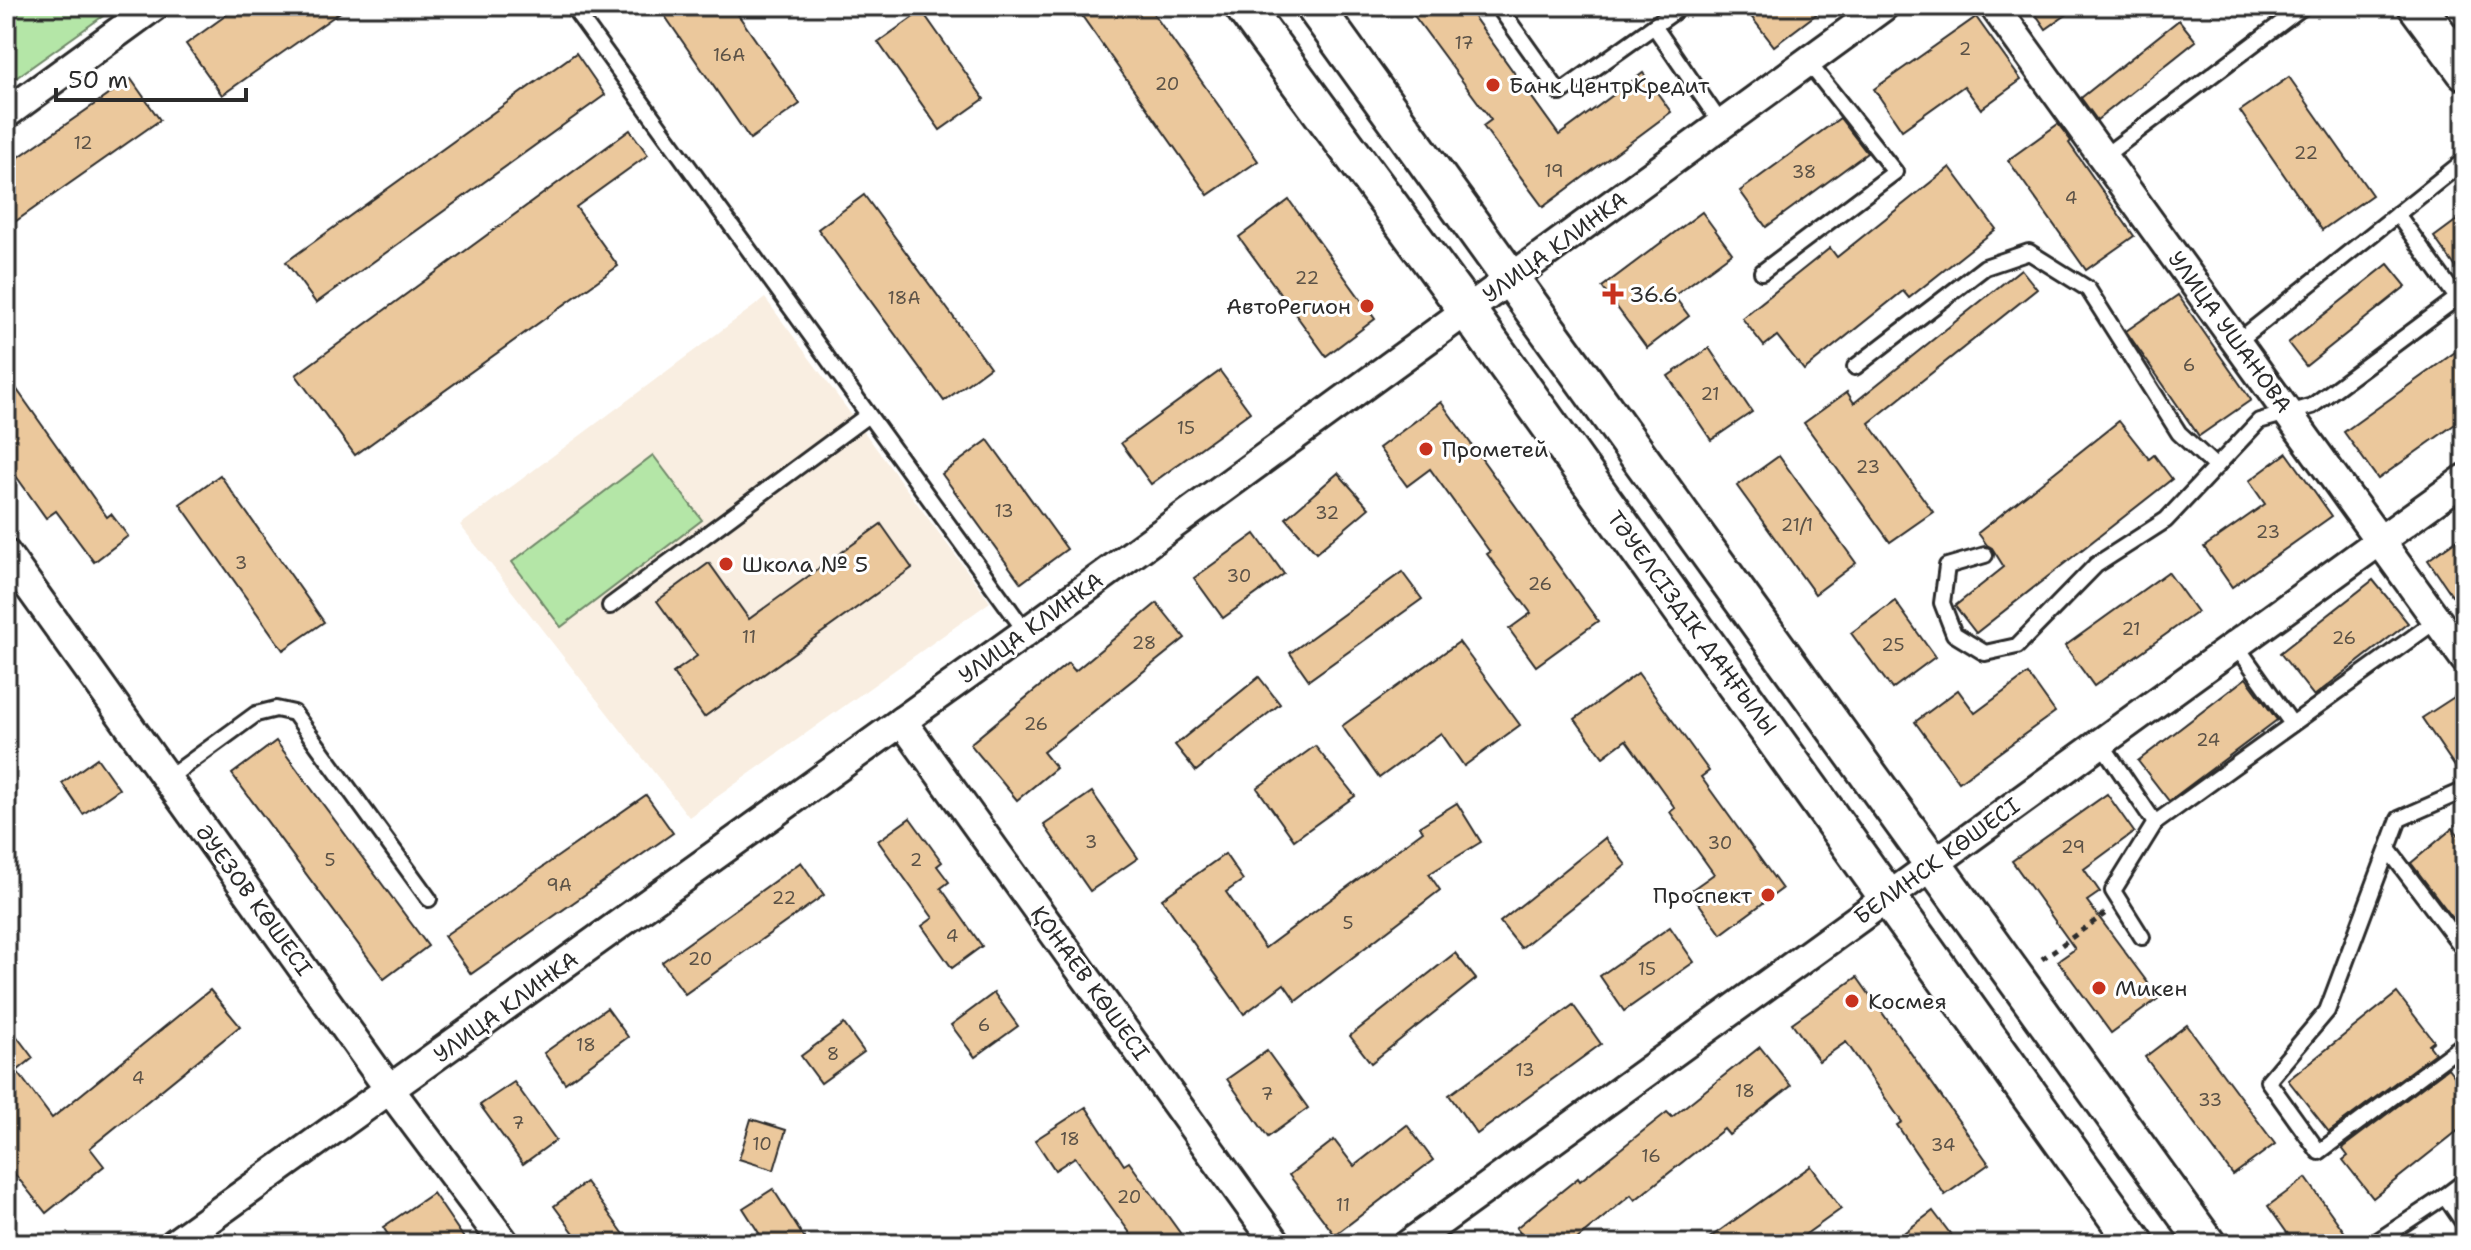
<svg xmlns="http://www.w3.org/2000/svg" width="2471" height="1250" viewBox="0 0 2471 1250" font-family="'Shantell Sans',sans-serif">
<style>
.built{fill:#f9eee1}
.green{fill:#b4e6a7;stroke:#708869;stroke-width:2}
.building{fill:#ebc89c;stroke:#2b2b2b;stroke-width:2}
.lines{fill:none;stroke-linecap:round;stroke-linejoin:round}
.service-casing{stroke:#2b2b2b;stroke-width:20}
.minor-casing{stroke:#2b2b2b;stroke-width:34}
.tertiary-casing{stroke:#2b2b2b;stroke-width:42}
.path{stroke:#2b2b2b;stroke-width:5;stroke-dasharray:6 6;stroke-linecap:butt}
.service{stroke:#fff;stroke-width:14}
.minor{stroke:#fff;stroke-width:28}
.tertiary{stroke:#fff;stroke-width:36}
.poi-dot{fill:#c8321e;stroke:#fff;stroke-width:3}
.labels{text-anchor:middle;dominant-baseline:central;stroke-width:6;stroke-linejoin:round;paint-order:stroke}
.number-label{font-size:18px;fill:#5b5247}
.poi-label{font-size:22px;fill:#2b2b2b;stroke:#fff;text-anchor:start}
.street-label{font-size:22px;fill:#2b2b2b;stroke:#fff}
</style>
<rect width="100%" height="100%" fill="#fff"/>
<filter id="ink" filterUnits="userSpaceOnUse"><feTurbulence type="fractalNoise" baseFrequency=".0125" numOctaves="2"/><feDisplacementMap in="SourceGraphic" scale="16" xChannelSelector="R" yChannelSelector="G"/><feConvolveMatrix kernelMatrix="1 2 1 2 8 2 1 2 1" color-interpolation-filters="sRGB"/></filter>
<g filter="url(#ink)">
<polygon class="built" points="765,298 990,602 689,817 460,525"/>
<g class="green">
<polygon points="6,6 117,6 6,85"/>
<polygon points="653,455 702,520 561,627 512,562"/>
</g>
<g class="building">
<polygon points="239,6 349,6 222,95 186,44"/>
<polygon points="658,6 732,6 800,104 750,139"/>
<polygon points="1075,6 1148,6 1258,161 1208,195"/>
<polygon points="1407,6 1466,6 1559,135 1643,73 1671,112 1543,207 1483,126 1491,120"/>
<polygon points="1743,6 1827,6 1774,46"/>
<polygon points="2030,6 2079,6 2046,29"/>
<polygon points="922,11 984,99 940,130 878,42"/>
<polygon points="1976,17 2021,80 1981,109 1964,86 1902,130 1874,89"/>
<polygon points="2179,20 2196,41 2097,120 2081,98"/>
<polygon points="576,53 605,95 316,303 286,262"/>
<polygon points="2289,77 2372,195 2322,230 2240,111"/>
<polygon points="131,79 160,120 6,228 6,166"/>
<polygon points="1840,118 1867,153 1766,227 1740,191"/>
<polygon points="2058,124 2071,141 2069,143 2134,236 2086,270 2008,160"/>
<polygon points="630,130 648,155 576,207 618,266 355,455 296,375"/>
<polygon points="1950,167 1996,229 1909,298 1903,291 1804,370 1777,336 1764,346 1742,318 1830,248 1837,257"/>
<polygon points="864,195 990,367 944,401 818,229"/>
<polygon points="1289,200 1375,319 1326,356 1239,237"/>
<polygon points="1702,212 1732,253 1674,296 1689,316 1647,348 1602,287"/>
<polygon points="2465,214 2465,280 2434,237"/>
<polygon points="2388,264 2406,286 2306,366 2288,343"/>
<polygon points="2021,269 2037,289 1869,423 1933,512 1890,542 1804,423 1847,392 1854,403"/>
<polygon points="2178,295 2251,400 2199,436 2126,331"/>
<polygon points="2465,345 2465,417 2378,479 2344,432"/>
<polygon points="1709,348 1752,412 1711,440 1668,376"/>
<polygon points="1220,371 1250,412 1151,484 1121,443"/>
<polygon points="6,374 107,517 111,514 128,536 94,562 56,511 46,518 6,462"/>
<polygon points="1441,402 1598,621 1536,666 1509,629 1531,613 1487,554 1490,552 1430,469 1407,486 1379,448"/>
<polygon points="2119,421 2149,459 2154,455 2172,479 1976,633 1955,606 2004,567 1992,548 1987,545 1978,533"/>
<polygon points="988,440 1067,549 1021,583 942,474"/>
<polygon points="2287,453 2332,516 2232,587 2204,547 2265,504 2249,481"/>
<polygon points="1779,456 1856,563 1815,594 1737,486"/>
<polygon points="1338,473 1369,508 1316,553 1286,518"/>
<polygon points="220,475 324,622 283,650 180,504"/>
<polygon points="881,524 912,568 704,717 673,673 697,656 657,601 709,563 749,619"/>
<polygon points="1255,534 1284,574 1223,618 1194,578"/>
<polygon points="2465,534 2465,614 2428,560"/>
<polygon points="1402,572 1422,599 1309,680 1290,653"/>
<polygon points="2168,572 2197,612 2094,686 2065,646"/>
<polygon points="2373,580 2408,623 2314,696 2280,653"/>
<polygon points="1895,601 1935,657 1892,689 1851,633"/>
<polygon points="1157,603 1185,638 1043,752 1056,768 1017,800 970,744 1068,663 1075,671"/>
<polygon points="1459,642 1520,725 1464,766 1441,733 1379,778 1342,726"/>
<polygon points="1638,673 1709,771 1701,777 1782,889 1721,934 1690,891 1714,874 1670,812 1675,808 1626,740 1603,757 1575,719"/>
<polygon points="2028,674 2055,712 1959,782 1915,722 1958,690 1975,713"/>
<polygon points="1259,677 1280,704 1196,771 1175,745"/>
<polygon points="2246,678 2277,720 2169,801 2138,761"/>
<polygon points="2465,690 2465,780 2464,780 2422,718"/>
<polygon points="276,741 428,946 384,979 232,774"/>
<polygon points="1315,746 1355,796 1294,840 1257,788"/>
<polygon points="97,758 119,789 83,814 62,783"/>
<polygon points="1092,792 1138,858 1090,891 1044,825"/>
<polygon points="2107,794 2134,832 2084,869 2100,892 2087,901 2159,998 2111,1033 2058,961 2075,949 2012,861"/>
<polygon points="646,795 673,833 471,974 444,936"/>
<polygon points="1457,803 1481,842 1429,874 1440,890 1296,1001 1284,984 1244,1014 1162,899 1225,854 1243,880 1226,892 1265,948 1423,831 1420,826"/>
<polygon points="910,818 942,862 937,866 949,882 941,888 982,946 952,968 922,926 933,918 878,841"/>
<polygon points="2453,828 2465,843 2465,934 2411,863"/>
<polygon points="1605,838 1626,865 1521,948 1500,922"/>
<polygon points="801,862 824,895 685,994 662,962"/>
<polygon points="1670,927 1694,962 1624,1011 1600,976"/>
<polygon points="1455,953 1476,979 1371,1063 1350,1036"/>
<polygon points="1857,977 1989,1164 1945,1195 1897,1125 1902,1122 1846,1042 1819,1061 1792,1023"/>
<polygon points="210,990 240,1026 90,1148 104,1166 46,1213 6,1163 6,1022 33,1058 17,1071 52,1118"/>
<polygon points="994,993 1018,1026 975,1057 951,1025"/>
<polygon points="2397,993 2434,1041 2429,1045 2435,1053 2329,1132 2288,1080"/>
<polygon points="1573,1005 1601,1044 1477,1134 1449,1095"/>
<polygon points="607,1008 628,1037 565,1083 544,1053"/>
<polygon points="844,1024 864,1052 821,1083 801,1056"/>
<polygon points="2187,1025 2275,1144 2233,1175 2145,1057"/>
<polygon points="1760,1047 1791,1086 1729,1135 1724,1129 1635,1200 1631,1195 1571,1244 1529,1244 1516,1228 1578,1178 1580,1181 1667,1112 1672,1117"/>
<polygon points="1267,1051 1308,1108 1268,1137 1227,1079"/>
<polygon points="2448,1068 2465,1090 2465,1125 2373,1198 2343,1160 2348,1156 2342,1148"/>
<polygon points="514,1082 556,1140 523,1164 480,1105"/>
<polygon points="1086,1107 1124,1165 1129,1162 1188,1244 1138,1244 1075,1157 1055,1170 1035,1140"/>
<polygon points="751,1119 786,1130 774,1170 739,1159"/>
<polygon points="1407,1125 1433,1160 1335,1235 1289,1175 1334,1140 1354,1166"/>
<polygon points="1811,1166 1841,1209 1792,1244 1701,1244"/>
<polygon points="2306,1178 2353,1244 2295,1244 2268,1206"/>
<polygon points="586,1182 631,1244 582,1244 554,1206"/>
<polygon points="773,1189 808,1244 766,1244 743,1208"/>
<polygon points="433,1193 468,1244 394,1244 383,1227"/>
<polygon points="1933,1211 1958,1244 1889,1244"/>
</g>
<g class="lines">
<g class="service-casing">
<g id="service">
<polyline points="572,6 1026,632"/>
<polyline points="1498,6 1560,93 1682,6"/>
<polyline points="1654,26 1722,125"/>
<polyline points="2103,157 2304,6"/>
<polyline points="1762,272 1895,172 1808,62"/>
<polyline points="2237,342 2465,160"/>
<polyline points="1855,367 1985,267 2029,252 2088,289 2179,433 2216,467"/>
<polyline points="1985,555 1947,566 1942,603 1954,634 1985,653 2017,646 2096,565 2166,520 2259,421 2312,406 2457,298 2397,214"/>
<polyline points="610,606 868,415"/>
<polyline points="2236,645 2292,724"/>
<polyline points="2101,743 2155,823"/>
<polyline points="167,779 256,714 276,709 294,713 429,899"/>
<polyline points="2465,790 2399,819 2327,1011 2268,1081 2319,1152 2465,1043"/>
<polyline points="2388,849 2465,951"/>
<polyline points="2142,937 2113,891 2155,823 2437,620"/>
<polyline points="2445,1196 2465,1181"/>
<polyline points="2373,1244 2445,1196 2465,1225"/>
</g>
</g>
<g class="minor-casing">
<g id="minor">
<polyline points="1994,6 2465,659"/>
<polyline points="6,114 154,6"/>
<polyline points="6,554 390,1090 505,1244"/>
<polyline points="902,721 1277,1244"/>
<polyline points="174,1244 1026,632 1884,6"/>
<polyline points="1409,1244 2465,479"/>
</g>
</g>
<g class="tertiary-casing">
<g id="tertiary">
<polyline points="1243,6 1467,310 2136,1244"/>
<polyline points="1314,6 2207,1244"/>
<polyline points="2417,6 2465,71"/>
</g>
</g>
<polyline class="path" points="2042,959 2106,913"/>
<use href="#service" class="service"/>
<use href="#minor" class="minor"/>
<use href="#tertiary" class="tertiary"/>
</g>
</g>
<g class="poi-dot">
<circle cx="1493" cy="85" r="8"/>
<path d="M1609 282h8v8h8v8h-8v8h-8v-8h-8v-8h8z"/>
<circle cx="1367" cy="306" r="8"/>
<circle cx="1426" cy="449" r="8"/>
<circle cx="726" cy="564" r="8"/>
<circle cx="1768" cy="895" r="8"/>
<circle cx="2099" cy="988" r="8"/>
<circle cx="1852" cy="1001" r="8"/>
</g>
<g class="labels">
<g class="number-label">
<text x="1464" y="43">17</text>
<text x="1965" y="49">2</text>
<text x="729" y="55">16А</text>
<text x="1167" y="84">20</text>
<text x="83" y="143">12</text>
<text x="2306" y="153">22</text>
<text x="1554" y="171">19</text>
<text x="1804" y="172">38</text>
<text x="2071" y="198">4</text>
<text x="1307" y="278">22</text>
<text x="904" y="298">18А</text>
<text x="2189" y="365">6</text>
<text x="1710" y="394">21</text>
<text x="1186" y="428">15</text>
<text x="1868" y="467">23</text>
<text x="1004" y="511">13</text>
<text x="1327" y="513">32</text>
<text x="1797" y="525">21/1</text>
<text x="2268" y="532">23</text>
<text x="241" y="563">3</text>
<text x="1239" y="576">30</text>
<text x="1540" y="584">26</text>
<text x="2131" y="629">21</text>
<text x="749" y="637">11</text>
<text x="2344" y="638">26</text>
<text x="1144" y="643">28</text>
<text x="1893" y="645">25</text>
<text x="1036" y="724">26</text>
<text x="2208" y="740">24</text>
<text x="1091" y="842">3</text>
<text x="1720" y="843">30</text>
<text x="2073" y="847">29</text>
<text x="330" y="860">5</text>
<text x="916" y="860">2</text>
<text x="559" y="885">9А</text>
<text x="784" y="898">22</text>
<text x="1348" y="923">5</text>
<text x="952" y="936">4</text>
<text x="700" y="959">20</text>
<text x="1647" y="969">15</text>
<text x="984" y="1025">6</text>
<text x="586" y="1045">18</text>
<text x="833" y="1054">8</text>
<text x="1525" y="1070">13</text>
<text x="138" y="1078">4</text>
<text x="1745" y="1091">18</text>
<text x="1267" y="1094">7</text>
<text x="2210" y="1100">33</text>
<text x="518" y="1123">7</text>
<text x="1070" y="1139">18</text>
<text x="762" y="1144">10</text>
<text x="1943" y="1145">34</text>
<text x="1651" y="1156">16</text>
<text x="1129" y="1197">20</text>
<text x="1343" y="1205">11</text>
</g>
<g class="poi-label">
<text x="1509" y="85">Банк ЦентрКредит</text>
<text x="1629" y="294">36.6</text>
<text x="1351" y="306" text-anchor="end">АвтоРегион</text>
<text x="1442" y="449">Прометей</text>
<text x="742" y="564">Школа № 5</text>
<text x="1752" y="895" text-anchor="end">Проспект</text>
<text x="2115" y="988">Микен</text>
<text x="1868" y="1001">Космея</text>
</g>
<g class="street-label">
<text transform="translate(1555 247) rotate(-36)">УЛИЦА КЛИНКА</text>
<text transform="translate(2230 332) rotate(54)">УЛИЦА УШАНОВА</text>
<text transform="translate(1692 623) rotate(54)">ТӘУЕЛСІЗДІК ДАҢҒЫЛЫ</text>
<text transform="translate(1031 628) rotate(-36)">УЛИЦА КЛИНКА</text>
<text transform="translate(1937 861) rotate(-36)">БЕЛИНСК КӨШЕСІ</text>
<text transform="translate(254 900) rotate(54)">ӘУЕЗОВ КӨШЕСІ</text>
<text transform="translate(1090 983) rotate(54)">ҚОНАЕВ КӨШЕСІ</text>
<text transform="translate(506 1007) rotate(-36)">УЛИЦА КЛИНКА</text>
</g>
</g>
<rect width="2471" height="1250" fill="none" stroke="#fff" stroke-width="32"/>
<rect x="16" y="16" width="2439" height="1218" fill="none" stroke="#2b2b2b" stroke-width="3" filter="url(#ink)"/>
<path d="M56 88v12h190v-12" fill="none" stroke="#2b2b2b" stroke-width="4"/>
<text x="68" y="88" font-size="24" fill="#2b2b2b" stroke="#ffffff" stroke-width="6" paint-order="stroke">50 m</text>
</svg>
